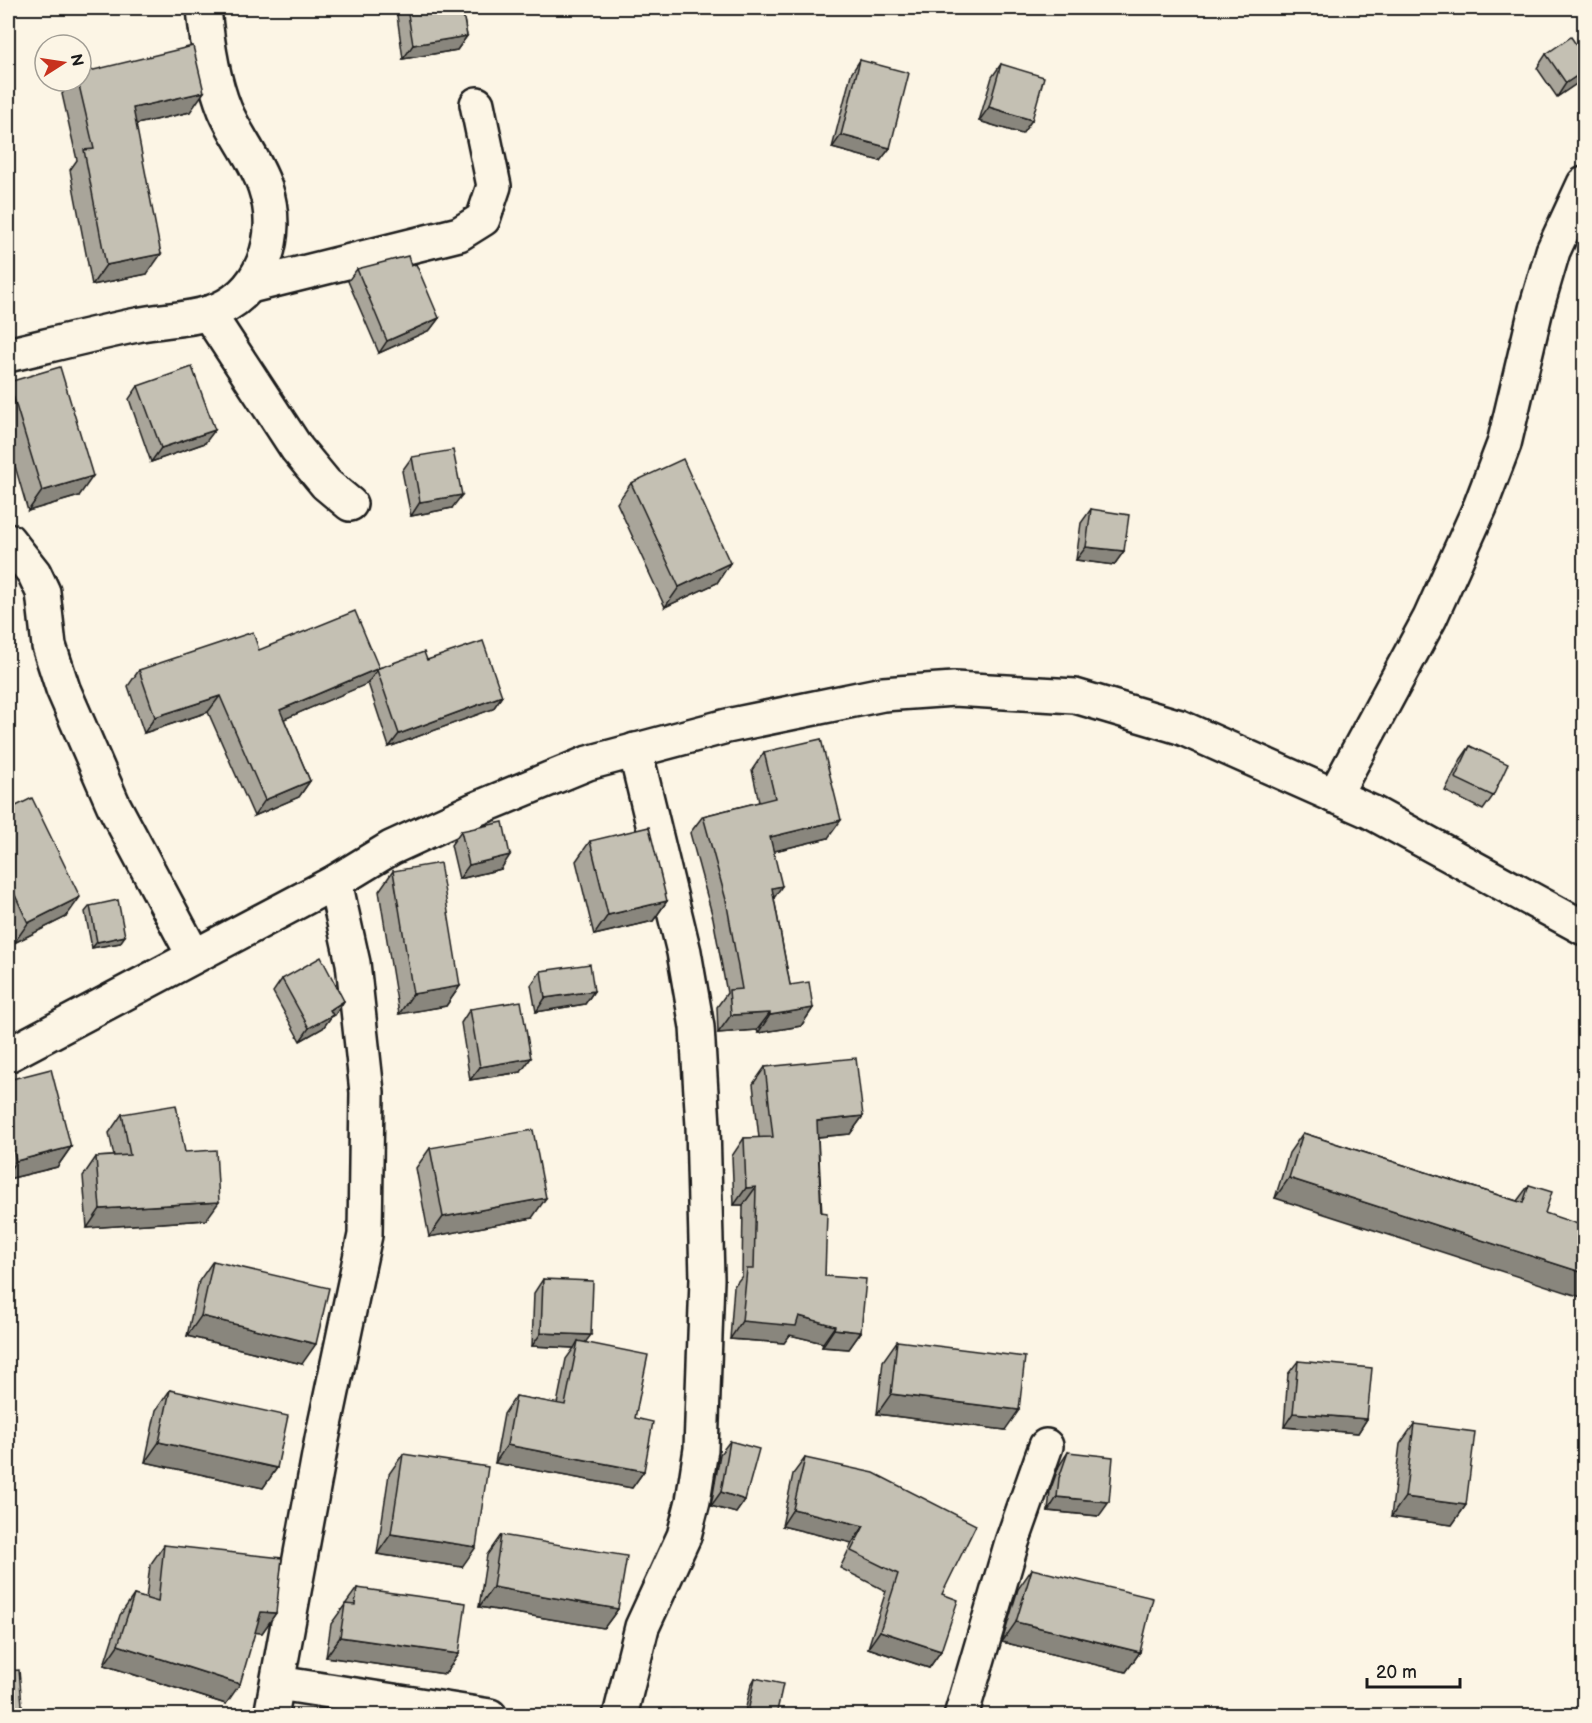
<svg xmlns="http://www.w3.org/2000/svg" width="1592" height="1723" viewBox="0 0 1592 1723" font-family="'Balsamiq Sans',sans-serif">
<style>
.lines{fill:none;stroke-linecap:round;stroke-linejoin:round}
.minor-casing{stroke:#1c1c1c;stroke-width:38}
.minor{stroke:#fcf5e5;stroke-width:33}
.wall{fill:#a9a59a;stroke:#1c1c1c;stroke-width:1.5}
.shaded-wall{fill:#89867d;stroke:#1c1c1c;stroke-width:1.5}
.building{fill:#c4c0b3;stroke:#1c1c1c;stroke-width:1.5}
</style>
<rect width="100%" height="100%" fill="#fcf5e5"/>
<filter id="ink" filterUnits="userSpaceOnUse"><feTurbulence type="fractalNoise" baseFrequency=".0167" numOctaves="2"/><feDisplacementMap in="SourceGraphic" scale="12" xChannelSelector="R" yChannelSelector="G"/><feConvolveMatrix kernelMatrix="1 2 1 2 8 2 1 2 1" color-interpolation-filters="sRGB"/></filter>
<g filter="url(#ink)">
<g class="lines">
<g class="minor-casing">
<g id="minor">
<polyline points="250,286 459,234 483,219 494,186 477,104"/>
<polyline points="208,313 297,449 326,484 350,504"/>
<path d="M8,355c42,-10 85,-21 129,-30 23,-5 49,-5 72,-12 53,-17 73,-75 56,-126 -9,-27 -29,-51 -40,-77 -13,-32 -18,-68 -21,-102"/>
<polyline points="8,540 34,573 43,592 49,646 63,689 113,804 194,956"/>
<polyline points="1334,796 1430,618 1480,507 1504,444 1536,309 1553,251 1584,184"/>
<polyline points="8,1055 335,882 391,848 476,809 588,763 727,726 883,694 954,689 1075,696 1180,727 1371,812 1584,928"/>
<polyline points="278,1683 490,1716"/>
<polyline points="271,1716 322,1439 365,1235 367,1092 353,963 335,882"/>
<polyline points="620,1716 642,1627 684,1536 693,1501 701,1449 707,1279 703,1126 697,1027 684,952 635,750"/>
<polyline points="961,1716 1012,1542 1046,1446"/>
</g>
</g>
<use href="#minor" class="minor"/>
</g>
<g class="wall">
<polygon points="396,8 462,8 467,36 457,50 403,59"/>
<polygon points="1546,54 1582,80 1557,97 1537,68"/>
<polygon points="860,60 890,148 880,161 832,148 851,74"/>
<polygon points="1001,64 1032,120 1022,134 979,121 992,77"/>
<polygon points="71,81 81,81 190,112 136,124 147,274 92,285 70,170 77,160 62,94"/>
<polygon points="411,266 439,318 430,330 379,353 348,281 357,269"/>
<polygon points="9,382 79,496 28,511 8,442 8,385"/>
<polygon points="138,386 205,443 151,462 129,399"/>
<polygon points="412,457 452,508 411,516 402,471"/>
<polygon points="631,483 730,563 717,583 665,607 617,503"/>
<polygon points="1091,509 1124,551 1114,565 1076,560 1081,523"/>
<polygon points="259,650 379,668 427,660 502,696 493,709 389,747 368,683 284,719 310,781 299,797 254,816 208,712 144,733 128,686 139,670"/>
<polygon points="1470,746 1493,796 1483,810 1445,791 1461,759"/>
<polygon points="764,752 828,838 774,851 774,898 790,985 813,1008 801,1026 758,1033 757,1030 718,1033 717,1007 727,993 713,918 690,833 703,816 759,802 752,770"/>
<polygon points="8,810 66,917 14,943 8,929"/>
<polygon points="461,831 501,869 459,879 451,845"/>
<polygon points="590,841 667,901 653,921 594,935 576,861"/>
<polygon points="393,871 460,986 446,1006 399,1014 379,891"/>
<polygon points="90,906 120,943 92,948 85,912"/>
<polygon points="541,971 594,991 585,1004 536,1012 531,985"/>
<polygon points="282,979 344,1001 335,1015 331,1017 323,1028 300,1041 273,992"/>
<polygon points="470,1009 521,1072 470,1080 461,1023"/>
<polygon points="765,1067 863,1116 850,1134 818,1137 825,1276 861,1332 849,1349 822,1347 823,1343 790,1335 784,1343 730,1339 734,1286 742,1276 743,1205 734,1205 732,1156 744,1138 759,1138 753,1084"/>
<polygon points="8,1080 71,1147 57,1167 8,1179"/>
<polygon points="122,1114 185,1152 206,1220 87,1228 83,1176 96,1157 114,1156 109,1133"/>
<polygon points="1303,1133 1517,1201 1529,1185 1545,1213 1275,1198 1289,1153"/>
<polygon points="430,1148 532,1218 429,1237 416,1168"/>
<polygon points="213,1261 302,1364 187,1336 199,1281"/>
<polygon points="543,1279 635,1418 644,1471 632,1488 495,1463 504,1414 516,1396 557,1404 566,1359 574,1348 532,1346 534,1293"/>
<polygon points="897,1341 1005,1430 877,1414 883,1361"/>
<polygon points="1298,1361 1367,1419 1358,1433 1284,1427 1288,1374"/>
<polygon points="170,1390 277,1468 263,1488 145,1462 156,1410"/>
<polygon points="1414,1424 1466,1505 1452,1525 1391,1517 1400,1444"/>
<polygon points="730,1441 745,1500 736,1513 711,1506 720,1454"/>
<polygon points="1068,1452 1099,1516 1048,1511 1050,1491 1059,1466"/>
<polygon points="403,1454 462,1567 377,1554 389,1474"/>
<polygon points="805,1458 942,1594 941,1651 929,1668 868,1648 886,1591 840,1568 852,1543 782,1526 793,1474"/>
<polygon points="501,1535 618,1609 604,1628 479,1607 487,1555"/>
<polygon points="164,1545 276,1613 262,1633 255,1632 226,1704 104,1665 120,1615 134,1595 146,1599 150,1565"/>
<polygon points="1032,1569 1140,1652 1126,1672 1002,1642 1018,1589"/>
<polygon points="357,1588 459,1654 445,1674 326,1657 331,1624"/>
<polygon points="755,1678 776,1716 744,1716 751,1685"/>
</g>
<g class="shaded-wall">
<polygon points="467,36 457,50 403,59 413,45"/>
<polygon points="1584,71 1584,75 1582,80 1557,97 1566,83"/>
<polygon points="204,92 190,112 119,128 133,108"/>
<polygon points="989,107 1032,120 1022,134 979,121"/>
<polygon points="841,135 890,148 880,161 832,148"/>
<polygon points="161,254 147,274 92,285 106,265"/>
<polygon points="439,318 430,330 379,353 387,341"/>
<polygon points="215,430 205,443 151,462 161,448"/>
<polygon points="93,476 79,496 28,511 42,491"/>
<polygon points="462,495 452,508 411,516 420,502"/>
<polygon points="1086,547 1124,551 1114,565 1076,560"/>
<polygon points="730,563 717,583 665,607 679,587"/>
<polygon points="379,668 367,684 268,726 280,710"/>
<polygon points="220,696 208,712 144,733 155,717"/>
<polygon points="502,696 493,709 389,747 399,734"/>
<polygon points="310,781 299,797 254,816 265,800"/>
<polygon points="841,820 828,838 758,855 770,837"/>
<polygon points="510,855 501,869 459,879 469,865"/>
<polygon points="782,886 770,904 772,888"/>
<polygon points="80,897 66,917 14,943 28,923"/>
<polygon points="667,901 653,921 594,935 608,915"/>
<polygon points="125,936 120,943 92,948 97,942"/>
<polygon points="460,986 446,1006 399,1014 413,994"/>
<polygon points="594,991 585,1004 536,1012 545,998"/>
<polygon points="344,1001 335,1015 331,1017 323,1028 300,1041 309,1028 330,1010"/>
<polygon points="813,1008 801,1026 758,1033 770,1015"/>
<polygon points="770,1013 757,1030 718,1033 731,1015"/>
<polygon points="531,1058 521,1072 470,1080 480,1067"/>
<polygon points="863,1116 850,1134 805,1138 817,1121"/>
<polygon points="71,1147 57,1167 8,1179 8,1172 16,1161"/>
<polygon points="1289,1178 1584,1273 1584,1298 1275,1198"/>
<polygon points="756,1187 743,1205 734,1205 746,1188"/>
<polygon points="546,1198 532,1218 429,1237 443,1217"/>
<polygon points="219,1202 206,1220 87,1228 100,1209"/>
<polygon points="201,1316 316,1344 302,1364 187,1336"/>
<polygon points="799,1316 835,1326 823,1343 790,1335 784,1343 730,1339 742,1321"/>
<polygon points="834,1329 861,1332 849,1349 822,1347"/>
<polygon points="541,1333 591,1335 581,1348 578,1341 574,1348 532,1346"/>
<polygon points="891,1394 1019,1410 1005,1430 877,1414"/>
<polygon points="1293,1413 1367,1419 1358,1433 1284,1427"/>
<polygon points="159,1442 277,1468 263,1488 145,1462"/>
<polygon points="507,1445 644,1471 632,1488 495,1463"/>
<polygon points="721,1492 745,1500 736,1513 711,1506"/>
<polygon points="1057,1497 1109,1502 1099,1516 1048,1511"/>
<polygon points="1405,1497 1466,1505 1452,1525 1391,1517"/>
<polygon points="793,1509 864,1526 852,1543 782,1526"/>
<polygon points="391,1534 476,1547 462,1567 377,1554"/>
<polygon points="493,1587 618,1609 604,1628 479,1607"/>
<polygon points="261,1612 276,1613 262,1633 247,1632"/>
<polygon points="1016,1622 1140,1652 1126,1672 1002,1642"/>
<polygon points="880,1631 941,1651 929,1668 868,1648"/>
<polygon points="340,1637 459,1654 445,1674 326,1657"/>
<polygon points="118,1645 240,1684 226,1704 104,1665"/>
<polygon points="748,1712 767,1716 746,1716"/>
</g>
<g class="building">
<polygon points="407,8 462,8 467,36 413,45"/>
<polygon points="1571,37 1584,56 1584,71 1566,83 1546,54"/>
<polygon points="193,46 204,92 133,108 161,254 106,265 84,150 94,149 78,81 81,81 81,73"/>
<polygon points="860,60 909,73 890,148 841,135"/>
<polygon points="1001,64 1044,77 1032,120 989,107"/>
<polygon points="8,67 11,79 8,80"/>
<polygon points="408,256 411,266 416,264 439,318 387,341 357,269"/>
<polygon points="60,367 93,476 42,491 9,382"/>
<polygon points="192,367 215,430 161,448 138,386"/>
<polygon points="453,450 462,495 420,502 412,457"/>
<polygon points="683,459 730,563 679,587 631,483"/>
<polygon points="1091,509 1129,515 1124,551 1086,547"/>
<polygon points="355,611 379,668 280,710 310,781 265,800 220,696 155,717 139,670 253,632 259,650"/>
<polygon points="483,641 502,696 399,734 377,670 379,668 424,652 427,660"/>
<polygon points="821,739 841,820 770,837 782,886 772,888 790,985 809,982 813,1008 770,1015 770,1013 731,1015 729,990 742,989 726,900 703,816 775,798 764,752"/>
<polygon points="1470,746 1508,764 1493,796 1455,778"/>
<polygon points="32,798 80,897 28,923 8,880 8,810"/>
<polygon points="503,822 510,855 469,865 461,831"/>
<polygon points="649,827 667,901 608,915 590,841"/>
<polygon points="440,863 460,986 413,994 393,871"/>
<polygon points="118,900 125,936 97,942 90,906"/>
<polygon points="321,957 344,1001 330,1010 333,1015 309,1028 282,979"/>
<polygon points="590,964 594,991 545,998 541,971"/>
<polygon points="521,1001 531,1058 480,1067 470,1009"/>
<polygon points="856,1058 863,1116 817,1121 821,1212 827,1213 825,1276 866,1279 861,1332 834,1329 835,1326 799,1316 796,1326 742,1321 747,1269 754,1269 756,1187 746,1188 744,1138 773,1137 765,1067"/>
<polygon points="51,1069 71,1147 16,1161 8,1129 8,1080"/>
<polygon points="176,1105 185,1152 216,1150 219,1202 100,1209 96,1157 130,1155 122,1114"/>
<polygon points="533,1130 546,1198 443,1217 430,1148"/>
<polygon points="1303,1133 1523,1203 1529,1185 1552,1192 1545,1213 1584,1226 1584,1273 1289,1178"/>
<polygon points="213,1261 329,1288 316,1344 201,1316"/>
<polygon points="543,1279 593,1281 591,1335 541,1333"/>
<polygon points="578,1341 648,1355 635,1418 653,1422 644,1471 507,1445 516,1396 565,1405"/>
<polygon points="897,1341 1025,1357 1019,1410 891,1394"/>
<polygon points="1298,1361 1372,1368 1367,1419 1293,1413"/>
<polygon points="170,1390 288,1416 277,1468 159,1442"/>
<polygon points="1414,1424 1475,1432 1466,1505 1405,1497"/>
<polygon points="730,1441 759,1449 745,1500 721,1492"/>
<polygon points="1068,1452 1113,1457 1109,1502 1057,1497 1059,1478"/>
<polygon points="403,1454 488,1467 476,1547 391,1534"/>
<polygon points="805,1458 874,1473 976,1525 942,1594 958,1600 941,1651 880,1631 898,1574 851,1551 864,1526 793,1509"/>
<polygon points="501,1535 627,1556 618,1609 493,1587"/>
<polygon points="164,1545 282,1558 276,1613 261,1612 240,1684 118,1645 134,1595 158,1602"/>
<polygon points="1032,1569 1153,1598 1140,1652 1016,1622"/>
<polygon points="357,1588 466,1603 459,1654 340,1637 345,1604 355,1605"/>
<polygon points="19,1670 23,1716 8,1716 8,1671"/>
<polygon points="755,1678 783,1684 776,1716 767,1716 748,1712"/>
<polygon points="672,1710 728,1716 671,1716"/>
<polygon points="853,1712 866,1716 852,1716"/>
</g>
</g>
<rect width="1592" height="1723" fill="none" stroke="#fcf5e5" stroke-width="30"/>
<rect x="15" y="15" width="1562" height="1693" fill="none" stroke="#1c1c1c" stroke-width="2" filter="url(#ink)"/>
<g transform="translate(63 63) rotate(78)"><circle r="28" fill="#fcf5e5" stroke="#a29e95" stroke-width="1.5"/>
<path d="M0-4.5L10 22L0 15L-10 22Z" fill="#c8321e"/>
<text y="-9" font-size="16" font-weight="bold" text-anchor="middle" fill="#1c1c1c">N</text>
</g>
<path d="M1367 1678v9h93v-9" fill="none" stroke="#1c1c1c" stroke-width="3"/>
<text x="1376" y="1678" font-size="18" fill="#1c1c1c" stroke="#fcf5e5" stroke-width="4.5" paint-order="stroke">20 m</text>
</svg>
